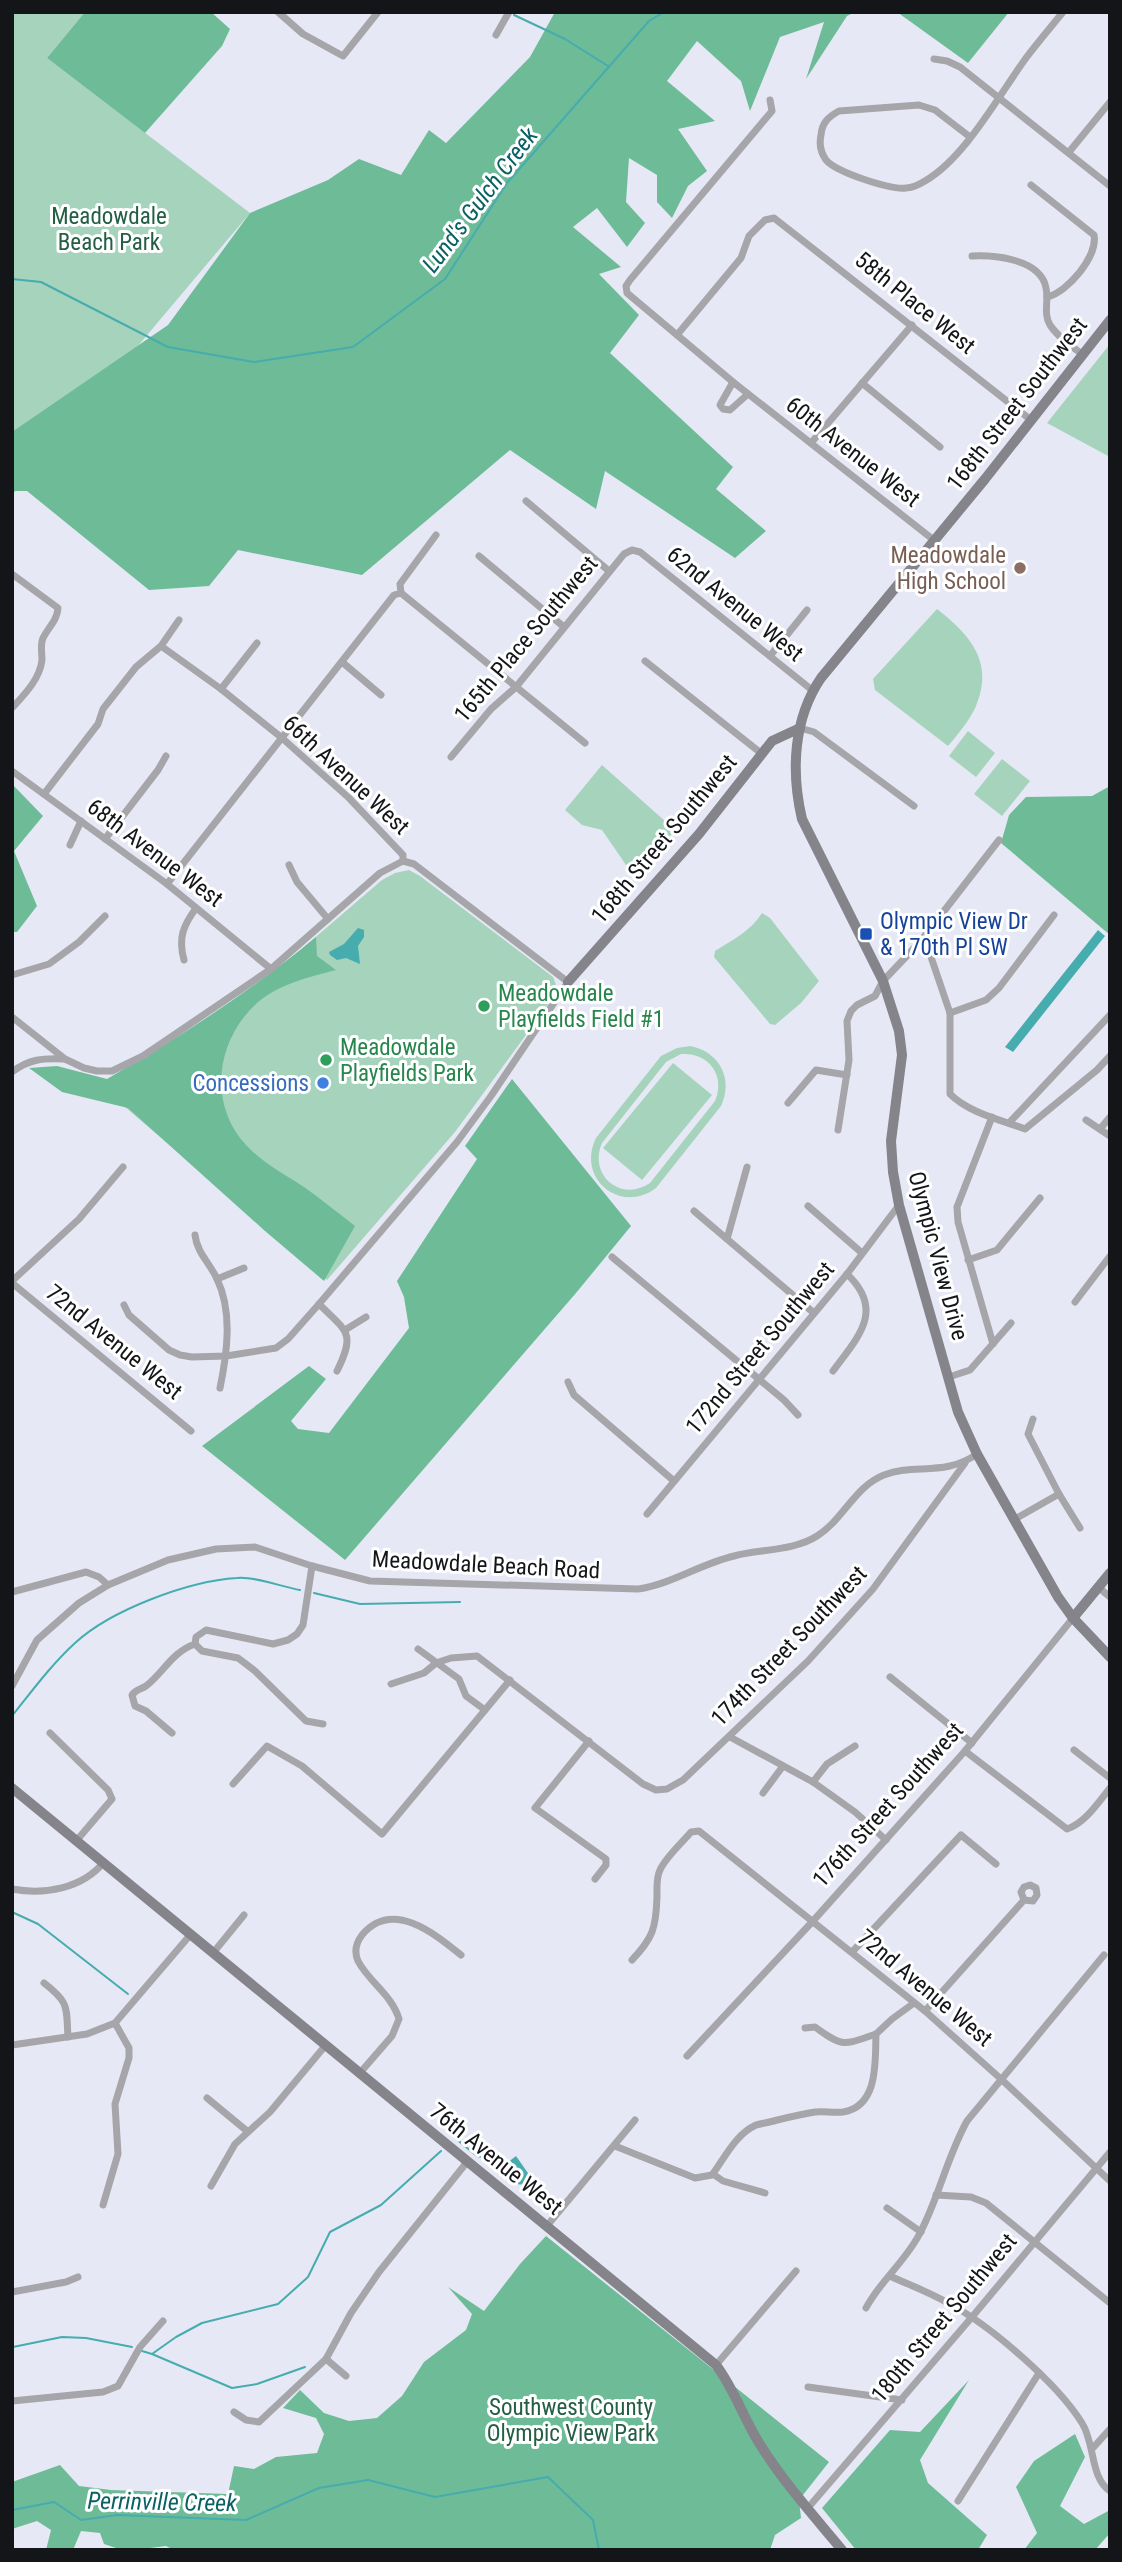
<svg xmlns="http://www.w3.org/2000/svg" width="1122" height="2562" viewBox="0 0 1122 2562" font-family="'Roboto Condensed',sans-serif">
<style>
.green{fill:#a6d3bc;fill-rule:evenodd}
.forest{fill:#6ebb98}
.water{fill:#46acae}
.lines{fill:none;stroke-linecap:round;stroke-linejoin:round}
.stream{stroke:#46acae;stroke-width:2}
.street{stroke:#a6a5aa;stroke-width:7}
.secondary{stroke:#85848b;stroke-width:10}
.education-dot{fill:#8d6e63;stroke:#fff;stroke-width:2.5}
.transit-dot{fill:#1a4fb4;stroke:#fff;stroke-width:2.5}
.leisure-dot{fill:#2e9e5b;stroke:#fff;stroke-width:2.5}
.shop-dot{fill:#3f7fe0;stroke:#fff;stroke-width:2.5}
.labels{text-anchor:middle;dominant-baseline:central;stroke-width:6;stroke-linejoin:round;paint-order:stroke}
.park-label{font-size:23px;fill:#235e45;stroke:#fff}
.street-label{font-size:23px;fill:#141519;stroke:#fff}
.education-label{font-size:23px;fill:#785e54;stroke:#fff;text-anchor:end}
.transit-label{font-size:23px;fill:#164399;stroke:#fff;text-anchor:start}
.leisure-label{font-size:23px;fill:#27864d;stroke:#fff;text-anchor:start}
.shop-label{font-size:23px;fill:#366cbe;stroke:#fff;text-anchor:end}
.water-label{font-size:24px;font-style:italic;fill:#0a6164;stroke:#fff}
</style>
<rect width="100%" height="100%" fill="#e6e9f5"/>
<g class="green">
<polygon points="12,12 85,12 47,58 250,213 14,493"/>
<polygon points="1110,344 1110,457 1047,423"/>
<path d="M937,609c32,25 58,53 39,97 -6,14 -18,28 -28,40l-73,-56 -2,-11z"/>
<polygon points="968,731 995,753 976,777 949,756"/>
<polygon points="1002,759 1030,781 1002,816 974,794"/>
<polygon points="602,765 675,830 635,878 602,830 582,825 565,810"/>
<polygon points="409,870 420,876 553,977 556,985 555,995 455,1132 327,1280 104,1089 275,972 382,880 395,873"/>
<path d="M762,913l8,5 49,63 -18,22 -26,22 -5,-1 -56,-67 1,-6c17,-11 36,-20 47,-38z"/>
<path d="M690,1046c29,5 44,33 31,60l-65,82c-36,27 -80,-10 -60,-50l65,-82 16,-8zM681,1054c28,-2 45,22 34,47l-65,82c-29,20 -62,-8 -48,-40l64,-81z"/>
<polygon points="673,1063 712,1095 642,1180 603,1148"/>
</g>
<g class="forest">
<polygon points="85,12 211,12 230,29 222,46 145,133 47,58"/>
<polygon points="555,12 855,12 847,16 806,79 824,22 780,37 750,111 741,81 697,41 667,81 715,121 678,129 707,171 688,186 672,218 657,202 657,175 629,158 626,202 645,223 627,247 597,208 573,227 621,267 599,274 639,315 610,353 733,467 716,489 766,531 735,558 605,471 596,509 510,450 362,575 238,550 209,586 149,590 27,491 12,491 12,432 168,325 250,213 328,180 359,159 401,175 429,130 446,143 530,57"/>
<polygon points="897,12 1009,12 968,63"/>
<polygon points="12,784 43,816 14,851 37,906 17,932 12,932"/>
<polygon points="1110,786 1110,935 1001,843 1009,815 1026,797 1092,796"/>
<path d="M316,937l1,19 19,14c-27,7 -57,14 -79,33 -41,37 -50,101 -10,143 16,17 37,28 57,41 17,12 34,26 51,39l-31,55 -59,-50 -137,-123 -66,-16 -33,-24 28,-2 50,13c73,-42 144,-88 209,-142z"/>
<polygon points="512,1079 631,1226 576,1293 345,1560 202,1446 309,1366 326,1379 291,1421 298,1429 329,1433 409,1328 404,1297 397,1281 477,1159 465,1146"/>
<polygon points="546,2236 829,2462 799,2500 801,2518 775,2535 770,2550 174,2550 166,2546 150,2548 149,2550 122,2550 104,2544 100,2533 81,2531 73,2550 46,2550 51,2530 37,2521 12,2529 12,2482 60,2465 79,2486 111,2490 228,2494 234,2466 254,2469 276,2457 317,2453 324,2434 316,2418 283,2408 300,2390 324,2413 349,2421 377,2418 402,2396 424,2362 466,2330 472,2314 448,2287 484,2311 520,2264"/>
<polygon points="969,2380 920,2460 928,2483 987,2535 978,2550 856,2550 822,2508 890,2430 920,2432"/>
<polygon points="1075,2434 1085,2457 1060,2506 1084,2524 1110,2510 1110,2533 1095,2550 1024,2550 1037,2533 1016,2487 1034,2461"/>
</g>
<g class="water">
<polygon points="358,928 364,930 364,937 358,946 360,964 346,958 337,960 330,955 329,952 344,944"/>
<polygon points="1098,930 1105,936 1013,1052 1005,1047"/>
<path d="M498,2154l9,9 9,-7 14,20 -5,8c-13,3 -24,-10 -33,-19v-7z"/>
</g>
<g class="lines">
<g class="stream">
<polyline points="514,15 565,39 608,66"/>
<polyline points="12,279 41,282 168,347 254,362 353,347 445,279 507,183 649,21 664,12"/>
<polyline points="314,1593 360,1604 460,1602"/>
<path d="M12,1716c20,-25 39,-51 63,-73 36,-33 113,-62 162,-65 17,-2 45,9 63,12"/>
<polyline points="12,1912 38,1924 128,1994"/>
<polyline points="455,2138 477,2156 492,2159"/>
<polyline points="13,2347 62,2337 86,2338 132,2347"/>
<polyline points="142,2351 152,2354 176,2337 202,2323 278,2304 308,2277 330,2232 381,2205 441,2151"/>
<polyline points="152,2354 232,2388 257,2384 305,2367"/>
<polyline points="12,2510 54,2502 81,2520 117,2515 246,2520 319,2488 368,2480 435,2497 548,2477 593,2520 599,2550"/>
</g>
<g class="street">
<polyline points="278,12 303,34 343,56 378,12"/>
<polyline points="496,35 509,12"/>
<polyline points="934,59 947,61 960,67 1110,186"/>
<polyline points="770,100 772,111 630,280 626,286 627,293 733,382 935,541"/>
<path d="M970,137l-35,-27 -16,-5 -80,6c-11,6 -17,12 -18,24 -2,9 0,18 5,25 10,12 64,30 80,28 5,0 14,-4 19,-7 40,-23 74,-86 101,-123 12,-16 25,-31 37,-46"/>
<polyline points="1069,152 1110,102"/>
<path d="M1031,185l63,50c4,21 -26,57 -47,62"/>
<path d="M972,256c23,-1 69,3 74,32 3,12 -3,26 4,37 8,12 21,21 32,29"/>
<polyline points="677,335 741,258 749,236 765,220 774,218 1031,420"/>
<polyline points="733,382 720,405 723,409 730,410 748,394"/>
<polyline points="862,383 940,447"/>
<polyline points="811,443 912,325"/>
<polyline points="526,501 609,571"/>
<polyline points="479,556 564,627"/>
<path d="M12,574l46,34c-1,13 -9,18 -15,30 -3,7 -1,14 -1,22 -2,19 -18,35 -30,48"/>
<polyline points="401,593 585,743"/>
<polyline points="161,646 221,689 282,738 349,798 403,855 403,861"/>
<polyline points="770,656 807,610"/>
<polyline points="645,661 762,754"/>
<polyline points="342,662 381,695"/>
<polyline points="221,689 257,643"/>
<polyline points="800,728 814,732 914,806"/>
<polyline points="451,757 491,709 516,687 624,554 632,550 640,552 812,690"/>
<polyline points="12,771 167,884 271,969"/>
<polyline points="44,794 98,724 103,709 136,667 161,646 179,620"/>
<polyline points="105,839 158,770 166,756"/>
<polyline points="70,845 81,821"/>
<polyline points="289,865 297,882 328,919"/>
<polyline points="167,884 394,595 401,593 400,584 436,535"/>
<path d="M920,942l11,15 19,56v81c19,19 51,26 75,35l72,-59 13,-14"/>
<path d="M184,960c-6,-22 -1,-34 12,-52"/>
<polyline points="12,975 49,964 79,942 105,916"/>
<polyline points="950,1013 986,1000 999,988 1054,915"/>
<polyline points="12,1017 65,1059 84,1068 97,1071 112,1071 143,1056 271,969 380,873 403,861"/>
<path d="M12,1072c17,-13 31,-14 52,-13"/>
<polyline points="788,1103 816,1070 847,1075"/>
<polyline points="992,1117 957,1207 958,1222 993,1344"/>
<polyline points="1086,1120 1110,1136"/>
<polyline points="1009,1123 1110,1015"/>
<polyline points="1100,1129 1110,1117"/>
<polyline points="838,1130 849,1060 847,1021 851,1011 857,1005 875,996 883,981 920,942 999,840"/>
<polyline points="808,1206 862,1253"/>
<polyline points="694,1211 814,1313"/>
<path d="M195,1235c2,18 15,28 22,44 16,33 10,75 3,109"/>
<polyline points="727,1239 747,1167"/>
<polyline points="612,1257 784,1400 798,1415"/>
<polyline points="968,1260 997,1250 1040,1198"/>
<polyline points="217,1279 244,1268"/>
<polyline points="12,1281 79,1219 123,1167"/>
<polyline points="12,1283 191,1431"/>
<polyline points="1075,1302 1110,1256"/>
<path d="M319,1304c28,28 37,28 18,67"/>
<polyline points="124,1305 129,1315 169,1350 180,1355 192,1357 226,1356 276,1348 288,1339 319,1304 457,1142 491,1096 568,982 414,864 403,861"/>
<polyline points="345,1330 366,1317"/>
<path d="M833,1371c24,-33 53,-60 14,-97"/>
<polyline points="949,1377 970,1370 1011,1323"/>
<polyline points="568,1382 574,1395 674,1481"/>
<polyline points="1033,1419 1028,1434 1059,1494 1080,1528"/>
<polyline points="647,1514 847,1274 899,1205"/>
<polyline points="1015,1519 1059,1494"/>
<polyline points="1098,1587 1110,1597"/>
<polyline points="12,1592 86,1572 99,1577 108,1585"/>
<polyline points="195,1644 202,1651 238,1658 255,1671 306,1721 323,1724"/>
<polyline points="418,1649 459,1679 466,1696 485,1710"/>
<polyline points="890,1677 972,1743"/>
<polyline points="391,1684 424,1673 436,1663 451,1658 477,1656 643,1784 656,1790 667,1789 683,1780 808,1661 873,1589 965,1463"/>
<path d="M12,1686l25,-46 42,-37 29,-18 60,-25 48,-11 39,-2 57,19 58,15 268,8c34,-5 62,-25 96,-33 26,-7 60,-5 83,-20 26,-16 38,-50 67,-61 31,-12 60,2 93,-21"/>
<polyline points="50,1733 108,1790 112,1799 77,1840"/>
<path d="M172,1733l-26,-22 -11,-5 -3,-11c4,-6 8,-5 14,-9 18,-14 26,-34 49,-42l1,-7 10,-7 67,14 15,-4 9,-6 6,-9 9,-59"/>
<polyline points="730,1737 813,1782 855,1812 886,1840"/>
<polyline points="589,1741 535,1808 606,1859 606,1865 595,1879"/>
<polyline points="1074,1750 1110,1778"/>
<path d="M965,1751l102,78c18,-6 31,-26 43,-41"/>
<polyline points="813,1782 827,1764 855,1746"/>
<polyline points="233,1784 267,1746 302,1766 382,1834 510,1680"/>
<polyline points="763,1793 783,1766"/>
<path d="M12,1889c32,6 70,0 92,-27"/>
<polyline points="853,1951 961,1835 996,1864"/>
<polyline points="213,1953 244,1915"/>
<path d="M632,1960c21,-22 24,-32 25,-63 0,-8 -1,-19 3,-27 6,-13 21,-26 31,-38l8,-1 226,180 76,68 109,102"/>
<path d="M44,1983c26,20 22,24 24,54"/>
<polyline points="925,2011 1024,1900 1033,1901 1037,1895 1036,1888 1030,1885 1024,1887 1021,1892 1024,1900"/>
<path d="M805,2028l10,-1c29,21 28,18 61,7"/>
<polyline points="12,2045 87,2034 115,2023 191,1934"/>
<polyline points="687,2056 813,1921 965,1751 1073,1618"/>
<path d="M359,2074l33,-38 7,-17c-7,-24 -30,-37 -41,-58 -4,-9 -2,-18 4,-26 30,-36 72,-2 99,20"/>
<polyline points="207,2098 247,2131"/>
<path d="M615,2146l80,32 17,-3c13,-18 24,-41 44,-50 19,-4 39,-10 59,-13 9,-1 19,1 28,0 36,-6 32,-51 33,-78l16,-15 22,-16"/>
<polyline points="713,2174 723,2181 765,2193"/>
<polyline points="211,2186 235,2144 270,2112 325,2046"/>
<polyline points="936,2195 971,2197 986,2203 1110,2303"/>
<polyline points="103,2205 118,2154 115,2104 129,2058 129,2048 115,2023"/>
<polyline points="887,2208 921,2232"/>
<polyline points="546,2227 635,2120"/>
<path d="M890,2276c19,9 39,16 58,27 42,22 109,80 134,120 13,20 8,55 28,68"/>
<polyline points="12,2292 66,2282 78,2277"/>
<path d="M866,2308c14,-27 40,-47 54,-75 19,-36 27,-76 47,-112l137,-166"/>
<polyline points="326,2359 346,2376"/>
<polyline points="716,2365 796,2271"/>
<polyline points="808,2387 902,2400"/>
<polyline points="12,2401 103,2392 118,2386 140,2347 163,2321"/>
<polyline points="234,2412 246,2420 259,2422 326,2359 351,2313 379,2272 467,2162"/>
<polyline points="1092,2449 1110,2429"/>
<polyline points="958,2501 1039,2373"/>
<polyline points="807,2509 972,2317 1110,2152"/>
</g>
<g class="secondary">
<path d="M1110,320l-125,159 -164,199c-28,41 -30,94 -19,141l81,162 16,50 3,24 -11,86 2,31 6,33 59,207 19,42 81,143 15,21 37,39"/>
<polyline points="568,982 699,834 772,741 800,728"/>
<polyline points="1073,1618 1110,1573"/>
<path d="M12,1788l704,577c19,25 28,55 45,81 24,38 53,70 81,104"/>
</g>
</g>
<circle class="education-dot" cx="1020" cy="568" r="7"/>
<rect class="transit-dot" x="859" y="927" width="14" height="14" rx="3.5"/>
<g class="leisure-dot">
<circle cx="484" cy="1006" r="7"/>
<circle cx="326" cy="1060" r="7"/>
</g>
<circle class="shop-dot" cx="323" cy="1083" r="7"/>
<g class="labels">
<g class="park-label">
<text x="109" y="216">Meadowdale<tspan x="109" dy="26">Beach Park</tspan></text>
<text x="571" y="2407">Southwest County<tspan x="571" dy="26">Olympic View Park</tspan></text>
</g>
<g class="street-label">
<text transform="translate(915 303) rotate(39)">58th Place West</text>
<text transform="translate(1017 404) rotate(-52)">168th Street Southwest</text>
<text transform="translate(853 452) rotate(38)">60th Avenue West</text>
<text transform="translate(735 604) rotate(39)">62nd Avenue West</text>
<text transform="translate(526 639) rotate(-50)">165th Place Southwest</text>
<text transform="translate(346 775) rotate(43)">66th Avenue West</text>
<text transform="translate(664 839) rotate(-50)">168th Street Southwest</text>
<text transform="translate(155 853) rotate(37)">68th Avenue West</text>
<text transform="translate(938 1256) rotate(75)">Olympic View Drive</text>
<text transform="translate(114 1342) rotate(39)">72nd Avenue West</text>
<text transform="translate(760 1348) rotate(-50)">172nd Street Southwest</text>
<text transform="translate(486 1565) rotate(3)">Meadowdale Beach Road</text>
<text transform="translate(789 1646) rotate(-46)">174th Street Southwest</text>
<text transform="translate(888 1805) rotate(-48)">176th Street Southwest</text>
<text transform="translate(925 1988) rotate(40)">72nd Avenue West</text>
<text transform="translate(496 2159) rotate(39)">76th Avenue West</text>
<text transform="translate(944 2318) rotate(-50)">180th Street Southwest</text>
</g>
<g class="education-label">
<text x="1006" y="555">Meadowdale<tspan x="1006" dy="26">High School</tspan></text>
</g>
<g class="transit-label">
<text x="880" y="921">Olympic View Dr<tspan x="880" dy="26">&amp; 170th Pl SW</tspan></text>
</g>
<g class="leisure-label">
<text x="498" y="993">Meadowdale<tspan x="498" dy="26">Playfields Field #1</tspan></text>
<text x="340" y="1047">Meadowdale<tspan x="340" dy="26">Playfields Park</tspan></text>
</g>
<g class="shop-label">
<text x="309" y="1083">Concessions</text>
</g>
<g class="water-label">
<text transform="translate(480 200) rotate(-53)">Lund's Gulch Creek</text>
<text transform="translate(162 2502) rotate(1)">Perrinville Creek</text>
</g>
</g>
<rect width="1122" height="2562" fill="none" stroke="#141519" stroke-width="28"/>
</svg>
